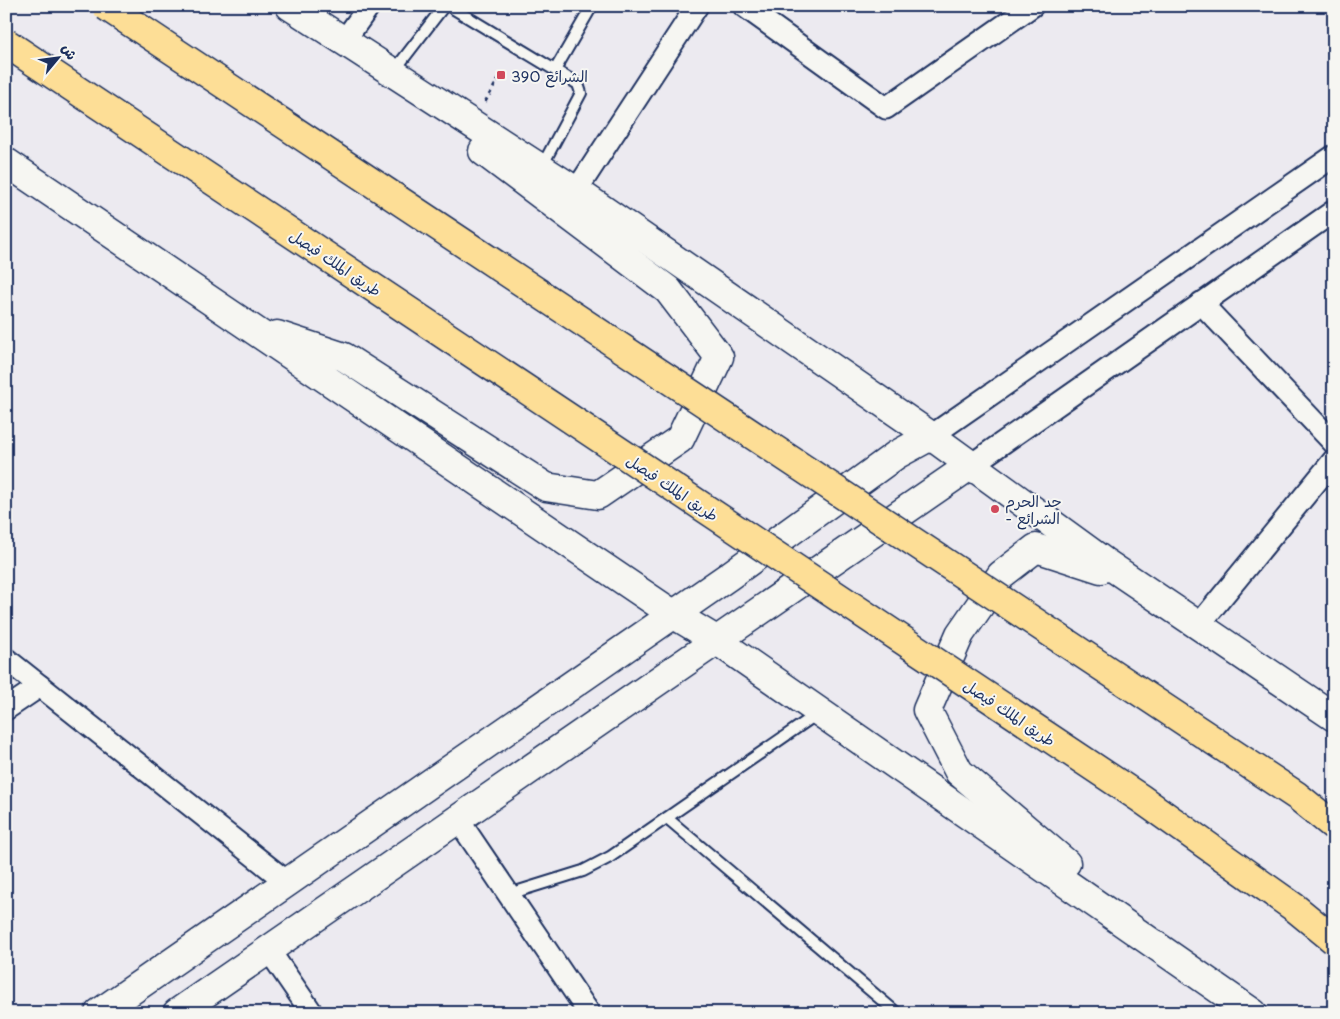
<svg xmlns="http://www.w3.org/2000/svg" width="1340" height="1019" viewBox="0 0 1340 1019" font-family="'Playpen Sans','Playpen Sans Arabic',sans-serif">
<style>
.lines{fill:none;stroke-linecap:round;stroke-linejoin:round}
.lane-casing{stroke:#1b2f5e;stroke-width:14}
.street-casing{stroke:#1b2f5e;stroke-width:25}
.secondary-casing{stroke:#1b2f5e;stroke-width:31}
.path{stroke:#1b2f5e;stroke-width:3;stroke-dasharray:4 4;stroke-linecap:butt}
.lane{stroke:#f6f6f2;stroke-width:10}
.street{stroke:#f6f6f2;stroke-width:21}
.secondary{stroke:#f6f6f2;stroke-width:28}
.highway-bridge-casing{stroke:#1b2f5e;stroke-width:31;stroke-linecap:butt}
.highway-bridge{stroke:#fdde96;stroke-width:28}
.poi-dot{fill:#d1495b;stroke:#f6f6f2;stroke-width:2}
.labels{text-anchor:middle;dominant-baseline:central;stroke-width:4;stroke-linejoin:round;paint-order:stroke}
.poi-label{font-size:15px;fill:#1b2f5e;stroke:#f6f6f2;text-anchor:start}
.street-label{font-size:15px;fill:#1b2f5e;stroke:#f6f6f2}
</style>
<rect width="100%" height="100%" fill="#eceaf0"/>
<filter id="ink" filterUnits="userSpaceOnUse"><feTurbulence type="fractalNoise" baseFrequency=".02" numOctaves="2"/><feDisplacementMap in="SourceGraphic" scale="10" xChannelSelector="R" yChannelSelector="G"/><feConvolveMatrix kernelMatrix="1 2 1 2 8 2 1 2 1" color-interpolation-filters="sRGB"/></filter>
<g filter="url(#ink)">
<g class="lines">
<g class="lane-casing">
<g id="lane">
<polyline points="449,6 578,84 581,93 541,168"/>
<polyline points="555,70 592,6"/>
<polyline points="394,71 444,6"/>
<polyline points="667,818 897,1013"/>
<polyline points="509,894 583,871 610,857 817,714"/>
</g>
</g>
<g class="street-casing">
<g id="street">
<polyline points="744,6 886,108 1032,6"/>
<polyline points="344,41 369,6"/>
<polyline points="576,191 697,6"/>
<polyline points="1201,303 1334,443"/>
<polyline points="931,436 1334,156"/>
<polyline points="971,465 1334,211"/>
<polyline points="1198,626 1334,460"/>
<polyline points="6,659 287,882"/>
<polyline points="6,709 40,686"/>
<polyline points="457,818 589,1013"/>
<polyline points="268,949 312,1013"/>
</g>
</g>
<g class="secondary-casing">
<g id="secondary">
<polyline points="290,6 576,191 931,436 1103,561 1334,717"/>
<polyline points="6,162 673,614 716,640 1253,1013"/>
<polyline points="277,335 344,357 546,487 598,495 680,439 719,357 668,290 483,151"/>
<polyline points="1066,863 959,772 927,710 960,634 1001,575 1036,548 1101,569"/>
<polyline points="99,1013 729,576 896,455 931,436"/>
<polyline points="177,1013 971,465"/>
</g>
</g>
<polyline class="path" points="485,102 501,75"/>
<use href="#lane" class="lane"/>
<use href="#street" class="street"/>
<use href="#secondary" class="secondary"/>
<g class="highway-bridge-casing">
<g id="highway-bridge">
<polyline points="106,6 1297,796 1334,826"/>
<polyline points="6,43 1140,798 1295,908 1334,940"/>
</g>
</g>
<use href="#highway-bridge" class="highway-bridge"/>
</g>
</g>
<g class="poi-dot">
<rect x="496" y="70" width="10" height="10" rx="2.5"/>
<circle cx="995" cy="509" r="5"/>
</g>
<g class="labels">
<g class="poi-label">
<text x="511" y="75">الشرائع 390</text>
<text x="1005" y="500">حد الحرم<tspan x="1005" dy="17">- الشرائع</tspan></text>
</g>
<g class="street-label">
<text transform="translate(336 262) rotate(34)">طريق الملك فيصل</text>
<text transform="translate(673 487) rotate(34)">طريق الملك فيصل</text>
<text transform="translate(1010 712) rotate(34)">طريق الملك فيصل</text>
</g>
</g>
<rect width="1340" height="1019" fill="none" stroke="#f6f6f2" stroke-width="25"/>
<rect x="12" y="12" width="1315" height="994" fill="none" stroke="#1b2f5e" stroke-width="2" filter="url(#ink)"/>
<g transform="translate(58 58) rotate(61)" stroke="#f6f6f2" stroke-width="4" paint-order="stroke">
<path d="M0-4L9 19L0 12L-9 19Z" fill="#1b2f5e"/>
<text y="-8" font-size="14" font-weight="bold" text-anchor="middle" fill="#1b2f5e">ش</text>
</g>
</svg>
